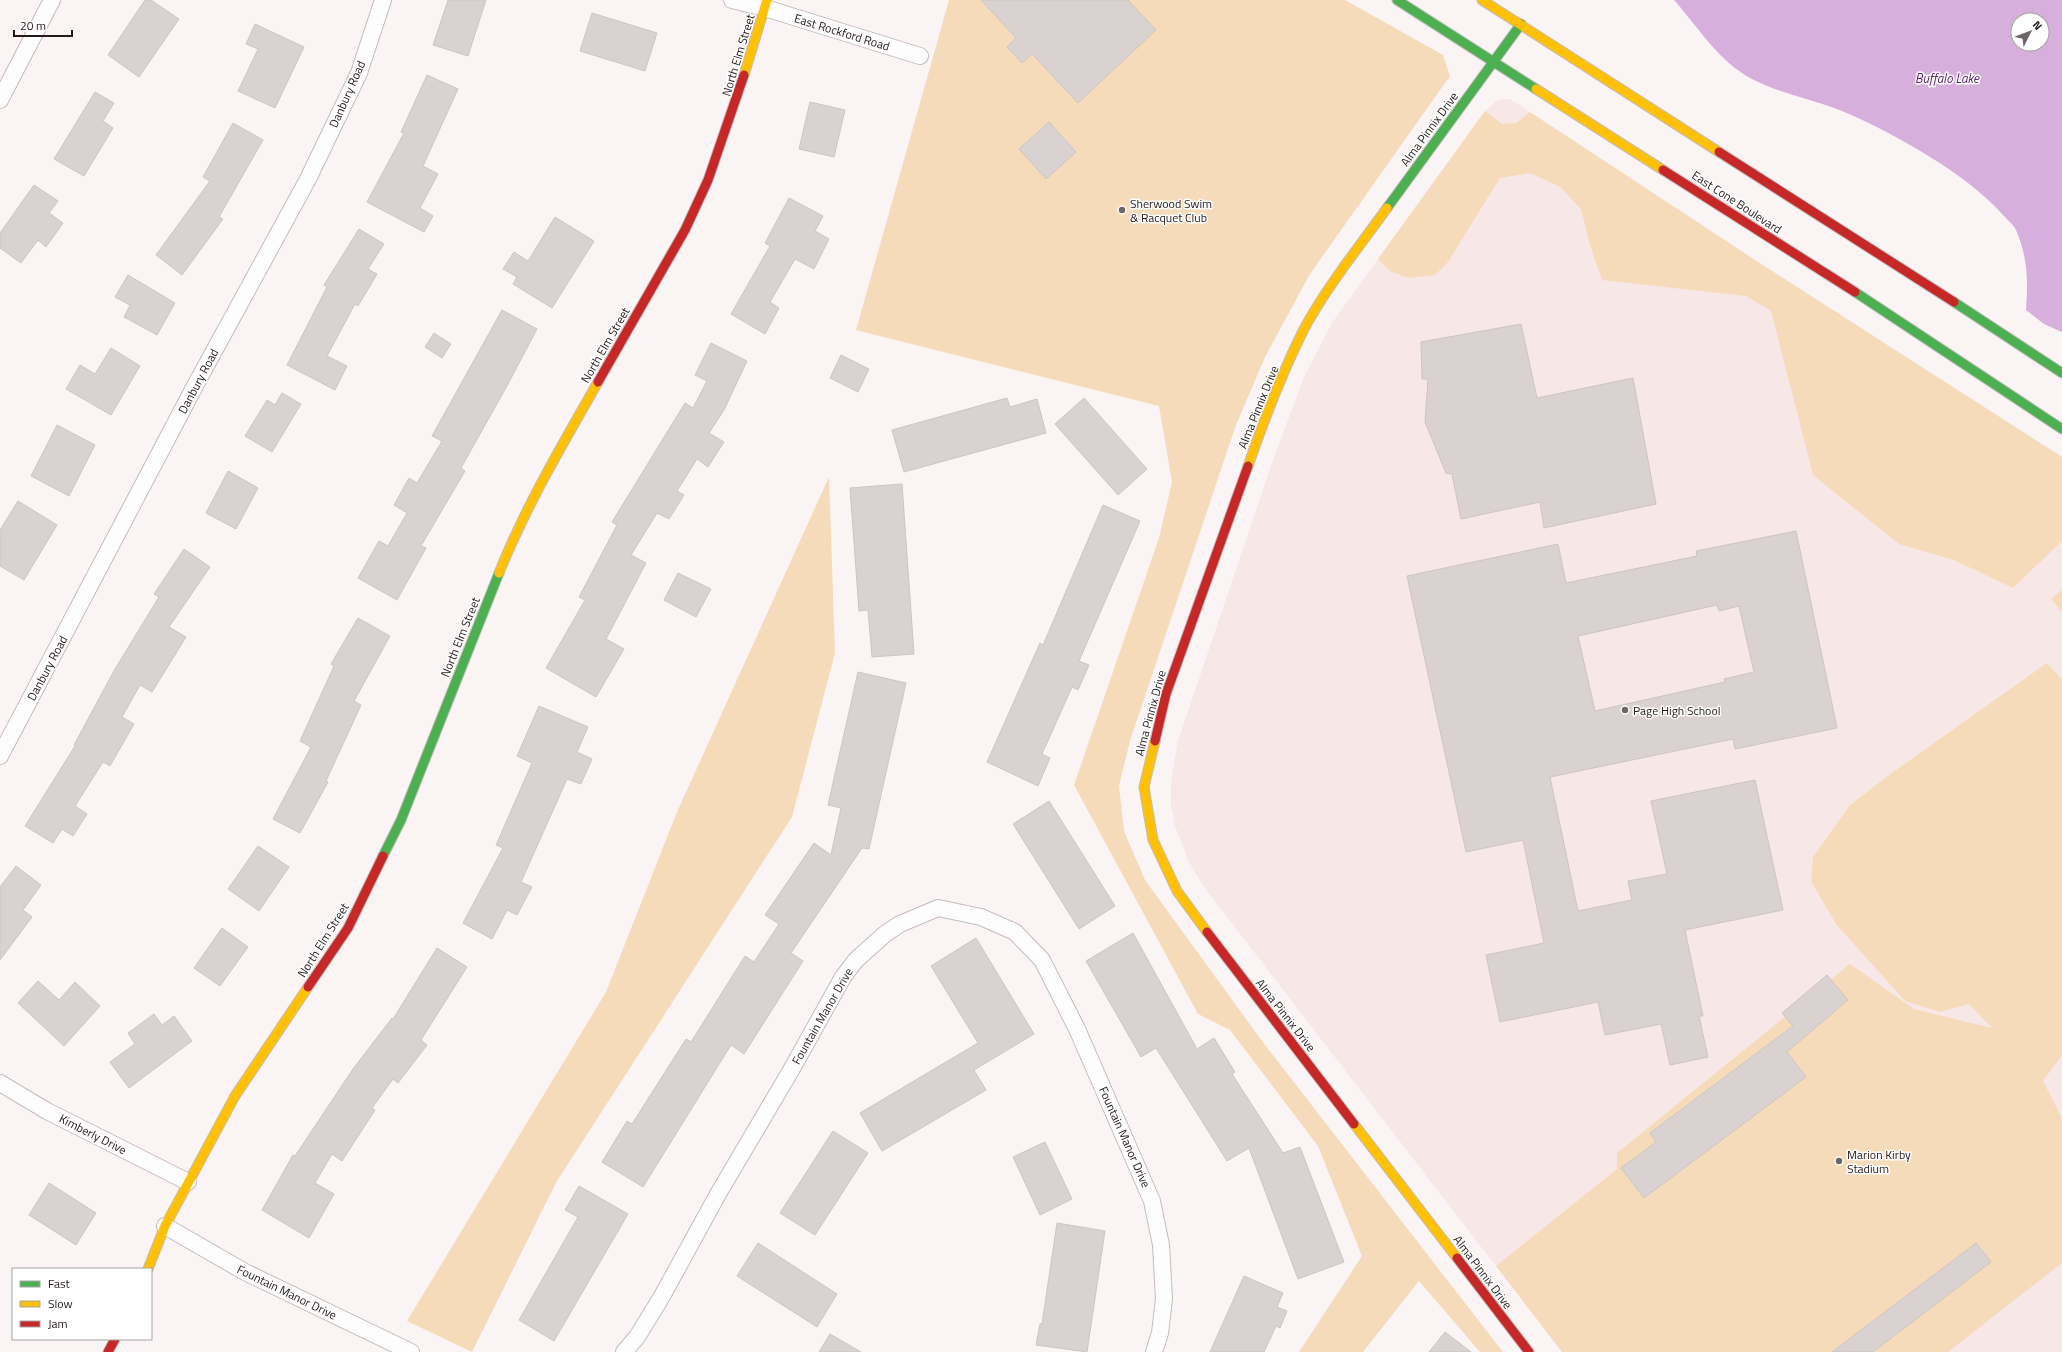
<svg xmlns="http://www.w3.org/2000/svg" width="2062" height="1352" viewBox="0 0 2062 1352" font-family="'Titillium Web',sans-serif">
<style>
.built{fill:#f7e7e7}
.green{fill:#f6dbbb}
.water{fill:#d6afdc;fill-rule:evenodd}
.building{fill:#dad2d0;stroke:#ccc5c2;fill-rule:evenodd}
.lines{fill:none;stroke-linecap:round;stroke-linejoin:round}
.street-casing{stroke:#c5bcbc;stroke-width:18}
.fast-casing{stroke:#c5bcbc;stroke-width:11}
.slow-casing{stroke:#c5bcbc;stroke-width:11}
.jam-casing{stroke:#c5bcbc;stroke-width:11}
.street{stroke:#fefdfd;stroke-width:16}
.fast{stroke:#4caf50;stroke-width:9}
.slow{stroke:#ffc107;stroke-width:9}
.jam{stroke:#c62828;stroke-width:9}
.poi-dot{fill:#6e6666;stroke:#fff;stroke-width:1.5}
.labels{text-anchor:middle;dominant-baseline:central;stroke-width:3;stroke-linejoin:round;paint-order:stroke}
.street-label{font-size:12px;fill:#231919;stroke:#fff}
.poi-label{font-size:12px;fill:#231919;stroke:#fff;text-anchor:start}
.water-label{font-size:13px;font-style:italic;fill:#5e1d6b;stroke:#fff}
</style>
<rect width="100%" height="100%" fill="#faf4f4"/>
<polygon class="built" points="1510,99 1755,260 2062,457 2062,1352 1562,1352 1204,887 1189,862 1175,826 1171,805 1171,781 1178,741 1271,466 1304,377 1332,323 1485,111 1498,100"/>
<g class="green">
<polygon points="949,0 1345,0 1443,55 1450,76 1310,274 1266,355 1236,425 1130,741 1119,786 1124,831 1145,880 1262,1041 1503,1352 1480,1352 1419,1281 1363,1352 1299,1352 1362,1256 1318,1146 1230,1030 1198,1014 1074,785 1159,538 1172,482 1159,406 856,330"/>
<polygon points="1485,111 1502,124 1516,123 1530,112 1755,260 2062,457 2062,541 2013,588 1954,560 1899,544 1813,475 1771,311 1746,296 1602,280 1590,245 1581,209 1560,187 1530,173 1500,178 1448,262 1435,275 1408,278 1390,271 1378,259"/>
<polygon points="829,477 835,653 792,817 557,1181 472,1352 407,1321 606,992 677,812"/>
<polygon points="2062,589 2062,612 2051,599"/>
<polygon points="2047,663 2062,680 2062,1055 2043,1081 2062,1118 2062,1263 1948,1352 1562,1352 1496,1266 1617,1169 1617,1153 1850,964 1914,1009 1992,1028 1969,1004 1940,1012 1905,1001 1836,924 1811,881 1813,857 1850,805 1893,772"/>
</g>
<path class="water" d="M1674,0h388v332l-18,-8 -18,-14c2,-29 2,-52 -10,-80 -2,-5 -8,-9 -12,-14 -36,-41 -105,-80 -155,-102 -32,-14 -66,-19 -97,-35 -34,-18 -53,-51 -78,-79zM2018,20h24v24h-24z"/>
<g class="building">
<polygon points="145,0 151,0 179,19 139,77 108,55"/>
<polygon points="448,0 486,0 468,56 433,45"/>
<polygon points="981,0 1128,0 1156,30 1078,103 1032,54 1022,63 1007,47 1016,38"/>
<polygon points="592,13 657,33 645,71 580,51"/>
<polygon points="255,24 304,47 275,108 238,91 258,49 246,44"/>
<polygon points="427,75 458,89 423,166 438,174 420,208 433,216 424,232 367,202 404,133 401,132"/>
<polygon points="95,92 114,103 103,121 113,128 84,176 54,159"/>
<polygon points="810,102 845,110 834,157 799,149"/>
<polygon points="1049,122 1076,152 1046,179 1019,149"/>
<polygon points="233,123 263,140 219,217 223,219 182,275 156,255 210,181 203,177"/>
<polygon points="34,185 58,201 49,213 63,223 46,247 38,240 21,263 0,248 0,233"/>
<polygon points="789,198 823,216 815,231 829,239 814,269 795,259 770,302 779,308 765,334 731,314 770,246 765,243"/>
<polygon points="555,217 594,241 552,308 513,284 517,277 503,269 514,252 528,261"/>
<polygon points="359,229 384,244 368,269 377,274 358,306 355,304 327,356 347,366 335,390 287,365 327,287 324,285"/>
<polygon points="128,275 175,303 157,335 124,317 130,305 115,297"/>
<polygon points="502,310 537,329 508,384 461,468 465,471 421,546 426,548 397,600 358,578 379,541 388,546 407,513 394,505 409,478 417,483 442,441 432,436"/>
<polygon points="1521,324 1537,398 1633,378 1656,504 1544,528 1540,502 1461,519 1452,474 1446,473 1425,422 1428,379 1422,379 1421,342"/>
<polygon points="434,333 451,344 442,358 425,347"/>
<polygon points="711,343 747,361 724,410 709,433 724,442 708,467 697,459 677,491 684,495 669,519 657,513 631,555 646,563 606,639 624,649 596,697 546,668 585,600 579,597 617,525 612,522 685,403 693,408 707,381 695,375"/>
<polygon points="111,348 140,366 111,415 66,389 80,365 95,374"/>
<polygon points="841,355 869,369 858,392 830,378"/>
<polygon points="282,393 301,404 272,452 245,436 267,400 275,405"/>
<polygon points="1007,398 1010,407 1037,399 1046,433 904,472 892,430"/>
<polygon points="1084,398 1147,469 1118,495 1055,424"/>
<polygon points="57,425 95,445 69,496 31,476"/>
<polygon points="228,471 258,488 236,529 206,513"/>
<polygon points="902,484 914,654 872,657 868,610 859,611 850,488"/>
<polygon points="18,501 57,525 24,580 0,566 0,530"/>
<polygon points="1103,505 1140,521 1079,661 1089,665 1078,690 1072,687 1042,754 1050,758 1038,786 987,762 1040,643 1043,645"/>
<path d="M1796,531l41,197 -102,21 -2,-10 -183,38 28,134 54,-11 -4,-19 39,-7 -16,-73 104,-21 28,130 -98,20 18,86h-4l9,41 -38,8 -9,-41 -56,11 -7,-33 -98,20 -14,-67 58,-12 -21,-103 -57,12 -59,-276 151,-32 8,39 131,-27 -1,-5zM1717,605l2,6 20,-5 15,66 -30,7 1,3 -130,29 -17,-75z"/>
<polygon points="184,549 210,567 169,627 186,637 152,692 140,685 122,717 134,724 110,766 103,762 75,806 87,814 73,836 62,829 53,843 25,826 75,746 74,745 115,669 159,597 154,594"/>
<polygon points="678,573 711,589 696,617 664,600"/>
<polygon points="358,618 390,636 354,701 361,705 326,781 328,782 300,833 273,819 311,747 300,741 334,666 331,664"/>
<polygon points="858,672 906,683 869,849 862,848 791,953 803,961 744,1054 731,1045 643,1187 602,1162 627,1121 632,1124 686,1039 691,1042 745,956 754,962 779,924 765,915 814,843 831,855 841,808 828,805"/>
<polygon points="539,706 588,727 577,752 592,759 581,784 567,779 521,882 532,887 517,915 507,910 492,939 463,923 503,848 496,845 532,763 517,756"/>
<polygon points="1049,801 1115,906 1079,929 1013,824"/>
<polygon points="258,846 289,867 259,911 228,889"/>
<polygon points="16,866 41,885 23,910 32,917 0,960 0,887"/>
<polygon points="222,928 248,947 220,986 194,968"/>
<polygon points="1133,933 1197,1049 1214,1038 1235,1072 1232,1074 1283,1153 1300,1147 1344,1262 1298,1279 1249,1148 1227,1161 1156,1048 1141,1057 1086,961"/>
<polygon points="976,938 1034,1034 974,1070 986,1090 882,1151 860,1113 978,1043 931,966"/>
<polygon points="437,948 467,967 421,1040 427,1045 398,1083 393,1079 372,1108 375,1110 342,1161 332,1154 315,1183 334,1194 309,1238 262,1210 293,1155 295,1156 353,1069 392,1018 393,1019"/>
<polygon points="1827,975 1848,1000 1787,1052 1806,1077 1644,1198 1621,1168 1656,1142 1650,1133 1793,1026 1782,1013"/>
<polygon points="38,981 59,1000 75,982 100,1006 64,1046 18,1003"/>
<polygon points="154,1014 162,1025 174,1016 192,1041 129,1088 110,1062 135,1044 128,1033"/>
<polygon points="833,1131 868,1153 815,1235 780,1213"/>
<polygon points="1045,1142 1072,1199 1040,1215 1013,1157"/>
<polygon points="49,1183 96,1213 76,1245 29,1215"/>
<polygon points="579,1186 628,1214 554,1341 519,1320 578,1217 565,1210"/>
<polygon points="1057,1223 1105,1231 1087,1352 1036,1345 1040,1324 1042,1324"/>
<polygon points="758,1243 837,1294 817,1327 737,1276"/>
<polygon points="1976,1243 1991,1262 1873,1352 1832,1352"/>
<polygon points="1244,1276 1283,1293 1277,1307 1287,1311 1280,1328 1276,1326 1264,1352 1210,1352"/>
<polygon points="1445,1332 1471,1352 1429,1352"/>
<polygon points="830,1334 861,1352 819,1352"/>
</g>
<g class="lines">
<g class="street-casing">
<g id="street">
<polyline points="732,0 765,8 920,56"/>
<polyline points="0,100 52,0"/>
<polyline points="0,756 196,384 308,179 359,73 383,0"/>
<polyline points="0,1083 47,1111 188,1182"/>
<polyline points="165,1226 245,1272 411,1352"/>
<polyline points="624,1352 637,1337 661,1298 718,1194 790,1072 843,977 856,960 885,934 900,924 938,908 981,917 1015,932 1042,960 1077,1029 1152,1201 1161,1245 1164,1299 1160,1333 1154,1352"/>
</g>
</g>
<g class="fast-casing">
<g id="fast">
<polyline points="1397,0 1536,89"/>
<polyline points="1387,208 1521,24"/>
<polyline points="1855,292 2062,429"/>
<polyline points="1954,302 2062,373"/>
<polyline points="383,856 401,820 499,573"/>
</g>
</g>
<g class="slow-casing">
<g id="slow">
<polyline points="1482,0 1719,152"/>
<polyline points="744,75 767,0"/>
<polyline points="1536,89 1663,170"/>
<path d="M1248,466c16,-46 33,-91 55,-135 22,-42 56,-84 84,-123"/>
<path d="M499,573c27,-67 63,-128 99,-191"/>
<polyline points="1155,741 1144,787 1153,840 1177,891 1207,932"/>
<polyline points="1354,1124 1457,1258"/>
<polyline points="148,1269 165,1226 235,1096 308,987"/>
</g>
</g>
<g class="jam-casing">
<g id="jam">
<polyline points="1719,152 1954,302"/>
<polyline points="1663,170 1855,292"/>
<polyline points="598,382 685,230 708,180 744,75"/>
<polyline points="1155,741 1166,694 1248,466"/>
<polyline points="1207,932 1354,1124"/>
<polyline points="308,987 348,928 383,856"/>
<polyline points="1457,1258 1529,1352"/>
<polyline points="108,1352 115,1339"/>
</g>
</g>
<use href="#street" class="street"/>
<use href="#fast" class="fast"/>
<use href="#slow" class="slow"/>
<use href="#jam" class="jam"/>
</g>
<g class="poi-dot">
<circle cx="1122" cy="210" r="4"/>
<circle cx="1625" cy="710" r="4"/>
<circle cx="1839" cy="1161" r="4"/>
</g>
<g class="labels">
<g class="street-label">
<text transform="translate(842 32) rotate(17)">East Rockford Road</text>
<text transform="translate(738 55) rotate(-73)">North Elm Street</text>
<text transform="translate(347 94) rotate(-66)">Danbury Road</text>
<text transform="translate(1429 129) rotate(-54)">Alma Pinnix Drive</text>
<text transform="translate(1737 202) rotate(33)">East Cone Boulevard</text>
<text transform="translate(605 345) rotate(-60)">North Elm Street</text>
<text transform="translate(198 381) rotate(-62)">Danbury Road</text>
<text transform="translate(1258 407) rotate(-68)">Alma Pinnix Drive</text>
<text transform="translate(460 637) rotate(-68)">North Elm Street</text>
<text transform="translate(47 668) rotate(-62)">Danbury Road</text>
<text transform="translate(1150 713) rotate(-75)">Alma Pinnix Drive</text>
<text transform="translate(323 940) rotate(-58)">North Elm Street</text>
<text transform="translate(1286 1015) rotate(52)">Alma Pinnix Drive</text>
<text transform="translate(822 1016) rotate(-60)">Fountain Manor Drive</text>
<text transform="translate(93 1134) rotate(27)">Kimberly Drive</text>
<text transform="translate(1125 1137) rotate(66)">Fountain Manor Drive</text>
<text transform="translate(1483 1272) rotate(53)">Alma Pinnix Drive</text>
<text transform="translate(287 1292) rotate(26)">Fountain Manor Drive</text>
</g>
<g class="poi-label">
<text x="1130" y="203">Sherwood Swim<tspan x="1130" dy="14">&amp; Racquet Club</tspan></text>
<text x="1633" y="710">Page High School</text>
<text x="1847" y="1154">Marion Kirby<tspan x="1847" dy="14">Stadium</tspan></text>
</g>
<g class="water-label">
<text x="1947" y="78">Buffalo Lake</text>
</g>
</g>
<rect x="12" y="1268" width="140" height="72" fill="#ffffff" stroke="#a7a3a3"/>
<rect x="20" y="1281" width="20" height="6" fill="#4caf50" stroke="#a7a3a3"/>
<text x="48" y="1288" font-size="12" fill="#231919">Fast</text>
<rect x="20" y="1301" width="20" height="6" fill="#ffc107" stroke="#a7a3a3"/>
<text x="48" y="1308" font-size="12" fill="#231919">Slow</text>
<rect x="20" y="1321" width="20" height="6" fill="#c62828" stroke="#a7a3a3"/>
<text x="48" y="1328" font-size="12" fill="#231919">Jam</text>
<g transform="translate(2030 32) rotate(48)"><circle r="19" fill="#ffffff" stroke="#a7a3a3"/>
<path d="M0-3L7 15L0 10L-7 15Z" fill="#6e6666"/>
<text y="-6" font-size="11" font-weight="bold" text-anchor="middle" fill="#231919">N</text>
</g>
<path d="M14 30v6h58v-6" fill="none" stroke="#231919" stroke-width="2"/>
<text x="20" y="30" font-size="12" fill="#231919" stroke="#ffffff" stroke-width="3" paint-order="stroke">20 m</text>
</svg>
